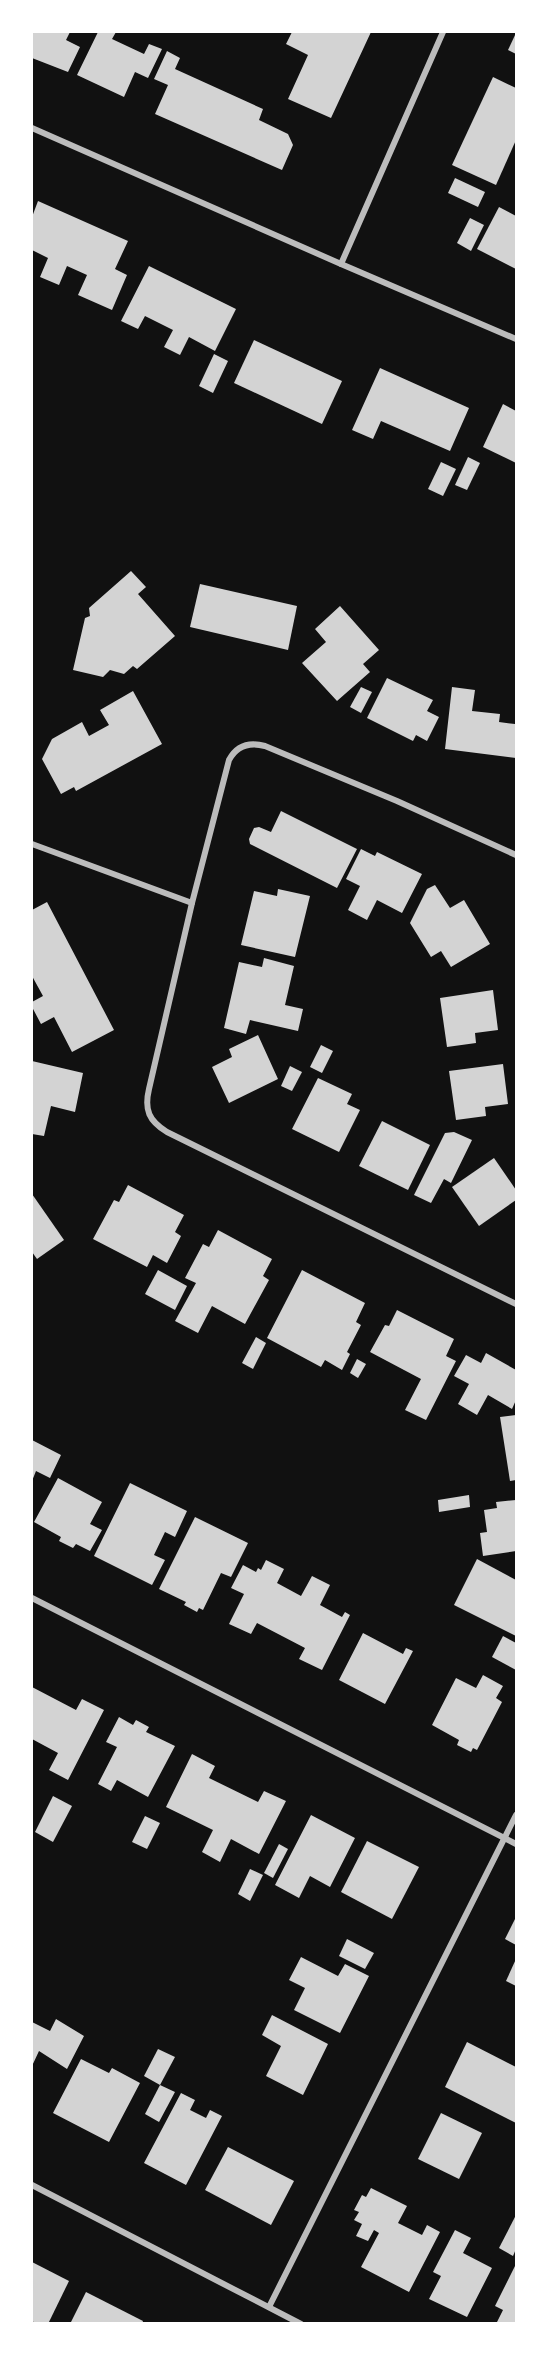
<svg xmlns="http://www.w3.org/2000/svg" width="548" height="2355" viewBox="0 0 548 2355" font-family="'Public Sans',sans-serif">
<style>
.building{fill:#d3d3d3}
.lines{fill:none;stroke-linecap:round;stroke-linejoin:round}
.minor{stroke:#bcbcbc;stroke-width:6}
</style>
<rect width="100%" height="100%" fill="#111"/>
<g class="building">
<polygon points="32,32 70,32 66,40 80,47 68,72 32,58"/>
<polygon points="98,32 116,32 112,39 144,54 149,44 162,49 148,78 135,72 124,97 77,75"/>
<polygon points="292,32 371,32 331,118 288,99 308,55 286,44"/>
<polygon points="516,33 516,54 508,50"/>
<polygon points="167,51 180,58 175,69 263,109 259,120 288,134 293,145 282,170 155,114 168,85 154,79"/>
<polygon points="493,77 516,88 516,140 496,185 452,165"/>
<polygon points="455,178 485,192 478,207 448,193"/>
<polygon points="38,201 128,241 115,269 127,275 112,310 78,295 87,275 67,266 59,285 40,277 48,258 32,250 32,217"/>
<polygon points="499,207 516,216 516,269 477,249"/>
<polygon points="470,218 484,225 471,251 457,243"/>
<polygon points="149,266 236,309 215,351 189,337 180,355 164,347 173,330 145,316 138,329 121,321"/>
<polygon points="254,340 342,381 322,424 234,383"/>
<polygon points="214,354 228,361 213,393 199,386"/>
<polygon points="380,368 469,408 450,451 381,421 373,439 352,430"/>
<polygon points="503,404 516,411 516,463 483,447"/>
<polygon points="468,457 480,463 467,490 455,485"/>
<polygon points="441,462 456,469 443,496 428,489"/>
<polygon points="131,571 146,587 138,594 175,636 137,669 133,666 124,674 110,670 103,677 73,670 85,618 90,616 89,608"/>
<polygon points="200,584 297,606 288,650 190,627"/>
<polygon points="340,606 379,650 363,664 370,672 337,701 302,663 326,642 315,629"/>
<polygon points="387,678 433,700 427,711 439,717 427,741 416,735 413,741 367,718"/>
<polygon points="361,687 372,692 361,713 350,707"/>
<polygon points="452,687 475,690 472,711 500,714 499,722 515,724 516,758 445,749"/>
<polygon points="133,691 162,744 76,791 74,787 61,794 42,759 52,739 82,722 89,736 109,725 100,710"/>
<polygon points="281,811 357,849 337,888 250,844 249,839 254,828 259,827 271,832"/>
<polygon points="361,849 375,856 377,852 422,874 402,913 377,900 367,920 348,910 360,886 346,879"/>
<polygon points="435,885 450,908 464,900 490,944 451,967 441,951 431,957 410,923 427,889"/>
<polygon points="278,889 310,896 295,957 241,945 254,891 277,896"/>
<polygon points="47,902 114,1030 72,1052 54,1017 41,1024 32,1007 32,1002 43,996 32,976 32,910"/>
<polygon points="264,958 294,966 285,1005 303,1009 298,1031 250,1020 246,1034 224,1028 239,962 262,967"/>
<polygon points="493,990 498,1030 475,1033 476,1043 447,1047 440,998"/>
<polygon points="258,1035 278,1079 229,1103 212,1067 232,1057 229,1049"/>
<polygon points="321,1045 333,1051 322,1073 310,1067"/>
<polygon points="32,1061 83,1073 75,1112 51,1106 44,1136 32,1134"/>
<polygon points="503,1064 508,1104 485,1107 486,1116 456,1120 449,1071"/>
<polygon points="290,1066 302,1072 292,1091 281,1086"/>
<polygon points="318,1078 352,1094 347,1104 360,1110 339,1152 292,1129"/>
<polygon points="382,1121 430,1145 408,1190 359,1166"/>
<polygon points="454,1132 472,1140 451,1183 444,1179 431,1203 414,1195 445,1133"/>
<polygon points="494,1158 516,1190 516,1200 479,1226 452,1187"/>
<polygon points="128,1185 184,1215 175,1232 181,1236 167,1263 153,1255 147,1267 93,1239 114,1200 119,1202"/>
<polygon points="32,1194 64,1240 37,1259 32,1252"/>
<polygon points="218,1230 272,1259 263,1276 269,1280 245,1324 212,1306 198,1333 175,1321 196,1283 185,1278 203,1244 209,1247"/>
<polygon points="158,1270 187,1286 175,1310 145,1294"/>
<polygon points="302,1270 365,1303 356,1322 361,1325 347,1352 350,1354 342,1370 325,1360 321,1367 267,1338"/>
<polygon points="397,1310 454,1339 446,1356 456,1361 426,1420 405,1410 421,1379 370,1352 385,1325 389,1326"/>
<polygon points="256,1337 266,1343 253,1369 242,1363"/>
<polygon points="486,1353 516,1370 516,1400 512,1409 488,1395 477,1415 458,1404 469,1384 454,1376 466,1355 481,1363"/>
<polygon points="357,1359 366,1364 358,1378 350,1373"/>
<polygon points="516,1415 516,1480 510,1481 500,1417"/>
<polygon points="32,1440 61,1455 50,1478 36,1471 32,1481"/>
<polygon points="58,1478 102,1502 90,1524 102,1530 90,1551 76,1544 73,1548 59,1541 61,1537 34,1522"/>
<polygon points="130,1483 187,1511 175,1537 165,1532 154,1555 165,1560 152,1585 94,1556"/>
<polygon points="469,1495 470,1507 439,1512 438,1500"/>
<polygon points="516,1500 516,1551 483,1556 480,1533 487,1532 484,1510 497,1508 496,1502"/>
<polygon points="195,1517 248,1543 231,1577 221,1573 203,1610 199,1608 197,1612 184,1605 186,1602 159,1589"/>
<polygon points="477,1559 516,1580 516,1636 454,1605"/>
<polygon points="266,1560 284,1569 277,1583 301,1596 312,1576 330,1585 320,1605 342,1617 345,1612 350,1615 322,1670 299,1659 305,1648 257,1623 251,1634 229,1624 244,1594 231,1588 243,1565 256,1572 258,1568 261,1570"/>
<polygon points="363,1633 403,1654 406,1648 413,1651 385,1704 339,1680"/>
<polygon points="503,1636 516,1643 516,1670 492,1657"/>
<polygon points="483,1675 503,1686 496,1698 502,1702 477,1750 473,1748 471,1752 457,1745 459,1740 432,1725 456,1678 476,1688"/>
<polygon points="32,1687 76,1710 82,1699 104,1710 68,1780 49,1770 58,1753 32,1739"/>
<polygon points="119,1717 133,1725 136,1720 149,1727 146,1732 175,1746 148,1797 117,1780 111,1791 98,1784 117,1747 106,1742"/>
<polygon points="192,1754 215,1766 209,1778 258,1802 264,1791 286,1801 259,1854 231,1839 220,1862 202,1852 213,1830 166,1807"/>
<polygon points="53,1796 72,1806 53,1842 35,1832"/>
<polygon points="311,1815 355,1838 330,1887 310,1876 299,1898 275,1885"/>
<polygon points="145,1816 160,1823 147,1849 132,1842"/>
<polygon points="367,1841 419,1867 392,1919 341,1892"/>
<polygon points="279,1844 288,1849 273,1878 264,1873"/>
<polygon points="250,1869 263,1875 250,1901 238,1894"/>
<polygon points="516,1917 516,1945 505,1939"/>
<polygon points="347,1939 374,1953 365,1969 339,1956"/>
<polygon points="301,1957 338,1976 345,1964 369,1976 340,2033 294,2010 305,1988 289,1980"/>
<polygon points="516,1959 516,1986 506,1981"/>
<polygon points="272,2015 328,2044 303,2095 266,2076 281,2046 262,2035"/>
<polygon points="56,2019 84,2036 67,2069 39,2051 32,2066 32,2022 50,2031"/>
<polygon points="467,2042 516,2067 516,2123 445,2087"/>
<polygon points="158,2049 175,2057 160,2085 144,2076"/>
<polygon points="81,2059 109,2073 112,2068 140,2083 109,2142 53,2113"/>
<polygon points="160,2085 175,2092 159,2122 145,2114"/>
<polygon points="181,2093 195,2100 190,2110 206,2118 210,2110 222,2116 186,2185 144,2163"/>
<polygon points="441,2113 482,2133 459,2179 418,2159"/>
<polygon points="228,2147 294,2181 271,2225 205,2190"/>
<polygon points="371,2188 407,2206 398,2223 422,2235 427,2225 440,2232 409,2292 361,2267 379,2233 374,2230 368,2241 356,2236 362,2224 354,2220 359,2212 354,2210 362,2195 366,2197"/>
<polygon points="516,2215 516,2249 513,2256 499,2248"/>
<polygon points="455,2230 471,2238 463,2253 492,2268 467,2317 429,2299 441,2276 433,2272"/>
<polygon points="32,2262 69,2281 48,2324 37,2324 32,2321"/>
<polygon points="516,2264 516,2324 496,2324 503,2310 495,2306"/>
<polygon points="86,2292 143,2321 142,2324 70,2324"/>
</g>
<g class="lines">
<g class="minor">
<polyline points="32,128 341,264 516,339"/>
<polyline points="341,264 443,32"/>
<polyline points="32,844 192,903"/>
<path d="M516,855l-119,-54 -132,-55c-15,-4 -28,-1 -36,14l-37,143 -43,186c-5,21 0,32 18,43l349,172"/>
<polyline points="32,1598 516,1844"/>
<polyline points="32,2185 301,2324"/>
<polyline points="269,2307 516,1815"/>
</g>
</g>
<rect width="548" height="2355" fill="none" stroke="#ffffff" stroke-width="66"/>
</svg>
